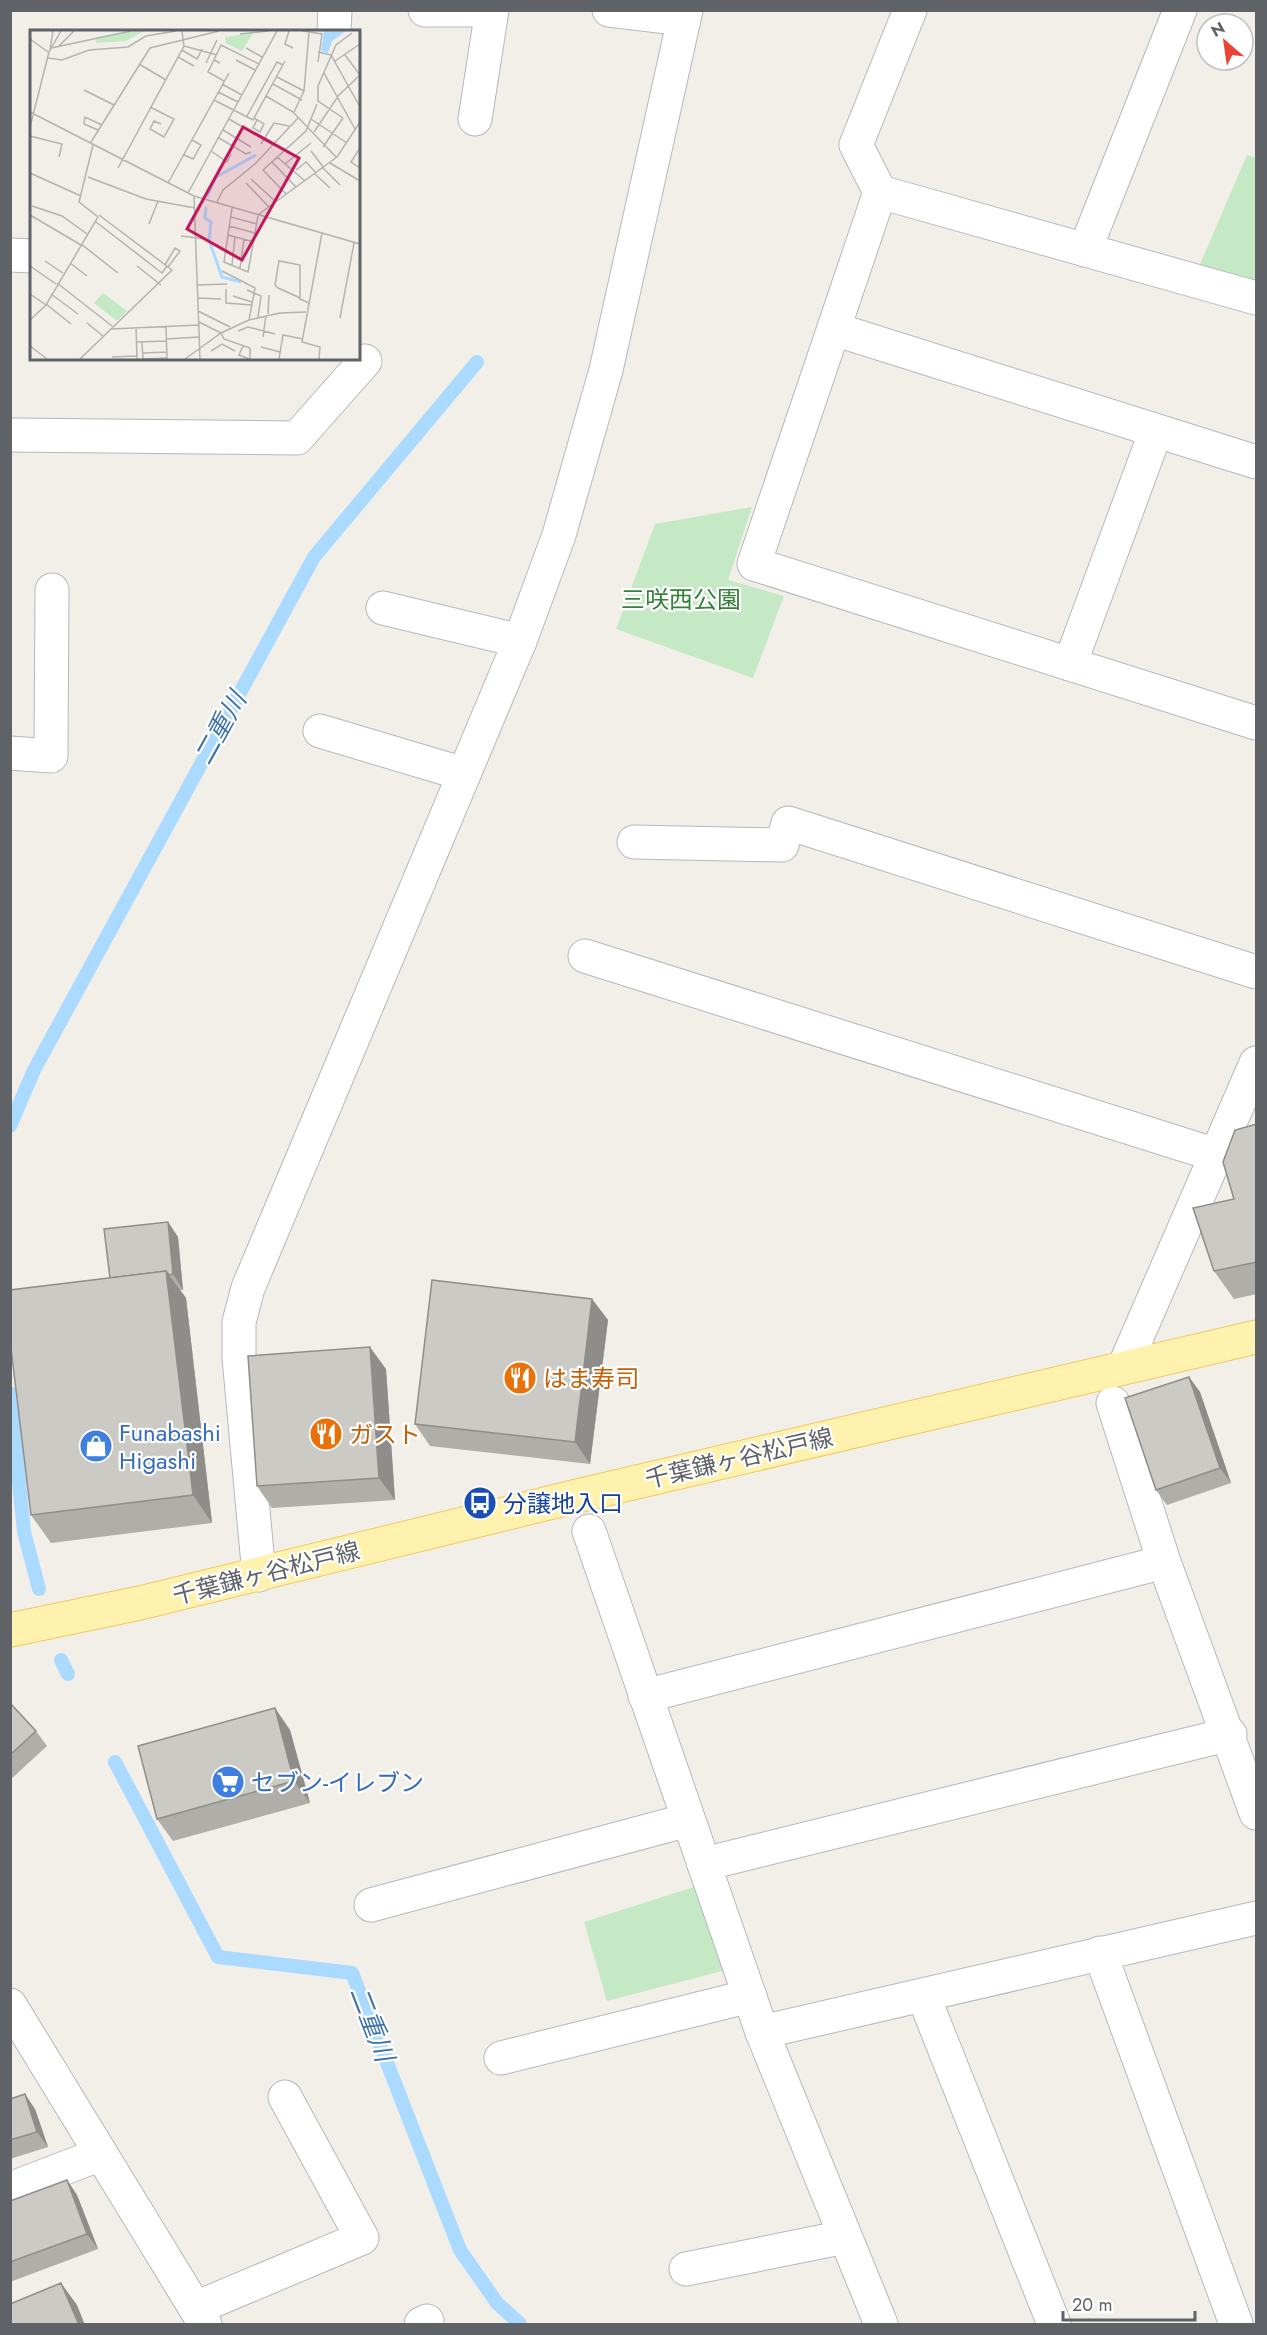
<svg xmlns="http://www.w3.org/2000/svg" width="1267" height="2335" viewBox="0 0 1267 2335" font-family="Jost,'Noto Sans JP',sans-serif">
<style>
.green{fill:#c5e8c5}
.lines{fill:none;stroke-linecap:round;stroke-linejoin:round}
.stream{stroke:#aadaff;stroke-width:14}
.minor-casing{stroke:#b5b8bc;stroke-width:35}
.tertiary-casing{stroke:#b5b8bc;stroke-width:35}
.primary-casing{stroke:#f2c960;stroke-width:35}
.minor{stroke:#fff;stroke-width:33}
.tertiary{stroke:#fff;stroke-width:33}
.primary{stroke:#fff2af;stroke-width:33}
.wall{fill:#afaea9}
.shaded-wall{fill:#8f8d8a}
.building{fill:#cccac5;stroke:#8f8d8a;stroke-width:1.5}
.labels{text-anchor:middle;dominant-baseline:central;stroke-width:4.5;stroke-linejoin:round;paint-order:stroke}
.park-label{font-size:24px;fill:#348238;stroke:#fff}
.food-label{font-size:24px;fill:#c56008;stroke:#fff;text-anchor:start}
.shop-label{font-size:24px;fill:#366cbe;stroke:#fff;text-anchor:start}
.street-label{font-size:24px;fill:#5f6368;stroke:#fff}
.transit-label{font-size:24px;fill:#164399;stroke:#fff;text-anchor:start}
.water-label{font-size:26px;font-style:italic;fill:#4174aa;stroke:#fff}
.inset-river{fill:none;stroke:#aadaff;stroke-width:3}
.inset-road{fill:none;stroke:#b3b3b1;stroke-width:1.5}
.view{fill:#c2185b;fill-opacity:0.15;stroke:#c2185b;stroke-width:3}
.inset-edge{fill:none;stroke:#5f6368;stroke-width:3}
</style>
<rect width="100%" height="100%" fill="#f1efe8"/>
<g class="green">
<polygon points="1247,155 1256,158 1256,292 1196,274"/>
<polygon points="752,507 728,580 784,596 753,678 616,629 655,524"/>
<polygon points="697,1886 726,1970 607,2001 584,1922"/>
</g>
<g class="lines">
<g class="stream">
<polyline points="10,1126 34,1070 314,557 477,362"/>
<polyline points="10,1393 24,1532 39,1589"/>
<polyline points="61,1660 68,1674"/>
<polyline points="115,1762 218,1957 352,1973 460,2250 497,2303 520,2324"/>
</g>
<g class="minor-casing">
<g id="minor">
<polyline points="425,10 480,10"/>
<polyline points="609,10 684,19"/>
<polyline points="910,10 856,145 880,192 754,564 1256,723"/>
<polyline points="334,32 335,10"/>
<polyline points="475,119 492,10"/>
<polyline points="880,192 1256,298"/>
<polyline points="1085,250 1180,10"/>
<polyline points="10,255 32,256"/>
<polyline points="834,329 1256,462"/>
<polyline points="10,435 297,438 365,361"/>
<polyline points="383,608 520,641"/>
<polyline points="1070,664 1156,431"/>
<polyline points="320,731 464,774"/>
<polyline points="10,753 51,756 52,590"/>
<polyline points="634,842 782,845 788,823 1256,972"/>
<polyline points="585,956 1216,1155"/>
<polyline points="1124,1367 1256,1063"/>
<polyline points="1113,1403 1164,1562 1256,1813"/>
<polyline points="589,1531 762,2032 881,2324"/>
<polyline points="259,1575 239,1358 239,1322 248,1288 520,641 559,535 606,370 686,10"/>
<polyline points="645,1696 1164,1562"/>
<polyline points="704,1864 1230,1734"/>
<polyline points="371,1905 688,1820"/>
<polyline points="1100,1953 1236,2324"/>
<polyline points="923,1995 1054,2324"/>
<polyline points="762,2032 1256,1918"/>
<polyline points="501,2058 750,1996"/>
<polyline points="10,2189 101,2154"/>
<polyline points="686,2269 845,2237"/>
<polyline points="196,2308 362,2238 285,2097"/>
<polyline points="421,2324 427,2321"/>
</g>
</g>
<g class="tertiary-casing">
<polyline id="tertiary" points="10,2005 205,2324"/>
</g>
<g class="primary-casing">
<polyline id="primary" points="10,1630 140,1603 577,1496 1256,1337"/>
</g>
<use href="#minor" class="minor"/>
<use href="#tertiary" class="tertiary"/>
<use href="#primary" class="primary"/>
</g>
<g class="wall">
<polygon points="1257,1124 1257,1294 1234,1299 1214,1271"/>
<polygon points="168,1222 178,1237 183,1290 180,1290 186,1298 212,1523 51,1543 31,1515 110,1278"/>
<polygon points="592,1299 608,1320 590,1464 430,1446 415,1424"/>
<polygon points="386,1369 395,1500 272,1508 257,1486"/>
<polygon points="1189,1377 1200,1392 1231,1483 1167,1505 1156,1490"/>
<polygon points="10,1703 36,1731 47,1746 10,1780"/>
<polygon points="290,1730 310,1803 173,1841 157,1819"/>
<polygon points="10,2099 35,2109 48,2147 10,2159"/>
<polygon points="67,2180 77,2195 98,2249 10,2282 10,2201"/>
</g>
<g class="shaded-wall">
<polygon points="168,1222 178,1237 183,1290 173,1274"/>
<polygon points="166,1271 186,1298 212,1523 193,1495"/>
<polygon points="592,1299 608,1320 590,1464 575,1442"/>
<polygon points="370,1347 386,1369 395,1500 379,1478"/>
<polygon points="1189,1377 1200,1392 1231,1483 1220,1468"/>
<polygon points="275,1708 290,1730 310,1803 294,1781"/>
<polygon points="25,2094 35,2109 48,2147 37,2132"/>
<polygon points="67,2180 77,2195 98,2249 87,2234"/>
<polygon points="61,2283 77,2305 85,2325 79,2325"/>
</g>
<g class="building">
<polygon points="1257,1124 1257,1262 1214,1271 1193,1208 1234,1199 1223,1162 1235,1130"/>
<polygon points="168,1222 173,1274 169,1275 166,1271 110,1278 104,1229"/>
<polygon points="166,1271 193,1495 31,1515 10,1340 10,1290"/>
<polygon points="432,1280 592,1299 575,1442 415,1424"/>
<polygon points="370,1347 379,1478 257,1486 248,1356"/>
<polygon points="1189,1377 1220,1468 1156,1490 1125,1398"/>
<polygon points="10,1703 36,1731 10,1755"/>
<polygon points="275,1708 294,1781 157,1819 138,1746"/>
<polygon points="25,2094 37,2132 10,2140 10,2099"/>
<polygon points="67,2180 87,2234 10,2262 10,2201"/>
<polygon points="61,2283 79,2325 10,2325 10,2304"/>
</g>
<defs>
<g id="restaurant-disc" transform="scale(1.725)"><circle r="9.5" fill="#e8710a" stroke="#fff"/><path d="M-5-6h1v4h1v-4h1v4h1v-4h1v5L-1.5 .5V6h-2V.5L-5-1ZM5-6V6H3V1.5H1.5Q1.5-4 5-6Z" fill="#fff"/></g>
<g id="shop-disc" transform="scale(1.725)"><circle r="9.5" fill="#3f7fe0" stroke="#fff"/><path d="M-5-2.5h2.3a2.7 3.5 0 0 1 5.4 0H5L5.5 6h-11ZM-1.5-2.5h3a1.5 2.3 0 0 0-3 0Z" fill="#fff"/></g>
<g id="bus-disc" transform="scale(1.725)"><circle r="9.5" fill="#1a4fb4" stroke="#fff"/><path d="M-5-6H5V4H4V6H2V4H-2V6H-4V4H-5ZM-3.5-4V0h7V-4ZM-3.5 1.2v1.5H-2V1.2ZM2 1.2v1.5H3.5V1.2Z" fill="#fff"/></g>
<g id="supermarket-disc" transform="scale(1.725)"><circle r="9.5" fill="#3f7fe0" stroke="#fff"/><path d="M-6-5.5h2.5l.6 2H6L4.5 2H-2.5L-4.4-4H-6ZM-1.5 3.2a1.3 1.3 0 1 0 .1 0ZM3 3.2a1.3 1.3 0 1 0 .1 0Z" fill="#fff"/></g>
</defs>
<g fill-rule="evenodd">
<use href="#restaurant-disc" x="520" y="1378"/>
<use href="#restaurant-disc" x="326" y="1434"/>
<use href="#shop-disc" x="96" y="1446"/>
<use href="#bus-disc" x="480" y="1503"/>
<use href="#supermarket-disc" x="228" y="1782"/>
</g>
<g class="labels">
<g class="park-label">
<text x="681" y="599">三咲西公園</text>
</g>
<g class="food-label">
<text x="543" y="1378">はま寿司</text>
<text x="349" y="1434">ガスト</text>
</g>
<g class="shop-label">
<text x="119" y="1432">Funabashi<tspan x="119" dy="28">Higashi</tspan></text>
<text x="251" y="1782">セブン-イレブン</text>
</g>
<g class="street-label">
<text transform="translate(739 1458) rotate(-13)">千葉鎌ヶ谷松戸線</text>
<text transform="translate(266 1573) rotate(-14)">千葉鎌ヶ谷松戸線</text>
</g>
<g class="transit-label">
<text x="503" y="1503">分譲地入口</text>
</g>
<g class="water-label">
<text transform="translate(220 728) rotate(-61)">二重川</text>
<text transform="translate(372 2024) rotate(69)">二重川</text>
</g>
</g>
<g transform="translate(30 30)">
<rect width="330" height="330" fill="#f1efe8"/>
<path d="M223,3l-11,18 -16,-8 -1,-6zM73,263l24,18 -10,10 -23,-18z" fill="#c5e8c5"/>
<path d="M102,1h12l-18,10 -30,2v-6z" fill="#c5e8c5"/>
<path d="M294,1h22l-14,10 -4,12 -7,-2z" fill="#aadaff"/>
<path class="inset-river" d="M177,167l9,-20 40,-22M176,177l-1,11 6,4 -2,18 13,37 19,5"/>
<path class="inset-road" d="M259,1l-4,13 8,4M273,1l19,3 -4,28M210,4l28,-3M0,9l18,13M154,16l33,9M28,17l16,-16M21,18l80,-17M216,18l16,9M20,19l3,-18M152,20l15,9 5,-10M288,22l13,3 29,52M315,25l15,20M148,27l16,9M18,28l14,2 27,-10 39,-3 18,-11 30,-5M184,30l-6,12 16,9M206,30l19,10M305,31l25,-17M176,33l11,-23M190,33l-6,-3 7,-15 38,19M109,34l27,16M294,43l31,56M247,47l27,14M192,54l20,11M243,54l29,16M54,60l30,15M188,62l20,10M236,66l27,16 43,45M184,70l39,20 32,-59M120,77l24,12 -10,18 -14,-8 4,-8 7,3M0,82l164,84 166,48M264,82l10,-21 5,-59M217,86l30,-54 6,3M224,88l10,6 -4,8 -7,-4 4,-8M313,88l-25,-17v-15l18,-41 16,-12M199,89l44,26M281,89l36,24M0,97l19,-75 12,-21M68,100l-14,-6 1,-7 17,8M193,100l28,17M284,102l25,-37 21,-20M0,106l32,8 -3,13M189,108l27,16 5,-2M61,112l59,-94 69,-17M231,114l13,-21 15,3M293,117l20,-29M330,118l-9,14 9,6M181,121l16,11 4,-8M281,121l13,17M154,125l9,4 8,-14 -9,-5M247,127l28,24M242,132l24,25M300,133l30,18M255,134l26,-21M88,138l66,-122 -2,-15M293,138l17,17M266,140l10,-8 10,11M0,143l51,23M285,144l15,14M58,147l58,22 49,9M221,149l25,23M138,153l61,-110M216,153l23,24M158,163l89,-162M256,164l-23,-24 43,-39 11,-27M164,167l6,162M187,172l6,-12 32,-26 43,-46M2,176l30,10 25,18M202,178l-8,54 24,10 10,-56M229,184l78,-57 23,-35M0,185l51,30M201,187l26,7M66,192l66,51 5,-7M119,194l9,-23M199,196l26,7M198,205l26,7M151,206l25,3M51,214l37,29M15,231l18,12M40,233l17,13M135,235l10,-17 5,3 -12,16M202,235l3,-28M0,236l26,18M107,236l24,19M210,238l4,-29M192,241l33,17 -6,32M27,253l55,43M167,255l30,-1M196,259v14l26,2M217,260l14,6 -3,21M0,264l16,11M21,264l27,20M203,266l19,6M168,268l23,1M270,269v-34l-21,-4 -4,24 3,3 20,9 2,2 9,4M16,274l25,20M168,281l32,16M238,284l1,-19M310,288l14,-75M0,290l16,-15 52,-88 -19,-15 14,-57M169,292l22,11 3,6 26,9v11M57,293l16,13M106,298l1,31M81,299l88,-4M208,301l10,-4 27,7M233,307l3,-22M136,309l33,-2M106,312l30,-1M112,312l1,17 24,-1 -1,-31M0,316l17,13M213,316l-4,9 10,4M231,317l19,5M181,321l11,-7 13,7M113,323l24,-1M82,327l25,-1M50,329l92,-89 -73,-55M155,329l36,-26 28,-13 31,-7 26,-1M249,329l4,-24 20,4M289,329l1,-12 -18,-5 20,-109"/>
<path class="view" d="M213,97l56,31 -57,102 -55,-31z"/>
<rect width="330" height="330" class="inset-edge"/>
</g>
<rect width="1267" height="2335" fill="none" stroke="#5f6368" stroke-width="24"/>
<g transform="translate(1225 42) rotate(331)"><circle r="28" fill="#ffffff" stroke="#bfc1c3" stroke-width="1.5"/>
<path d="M0-4.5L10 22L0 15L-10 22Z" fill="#ea4335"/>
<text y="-9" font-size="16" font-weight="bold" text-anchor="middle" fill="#5f6368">N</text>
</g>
<path d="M1063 2311v9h132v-9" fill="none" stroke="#5f6368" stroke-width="3"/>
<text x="1072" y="2311" font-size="18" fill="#5f6368" stroke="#ffffff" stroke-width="4.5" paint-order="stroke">20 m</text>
</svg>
